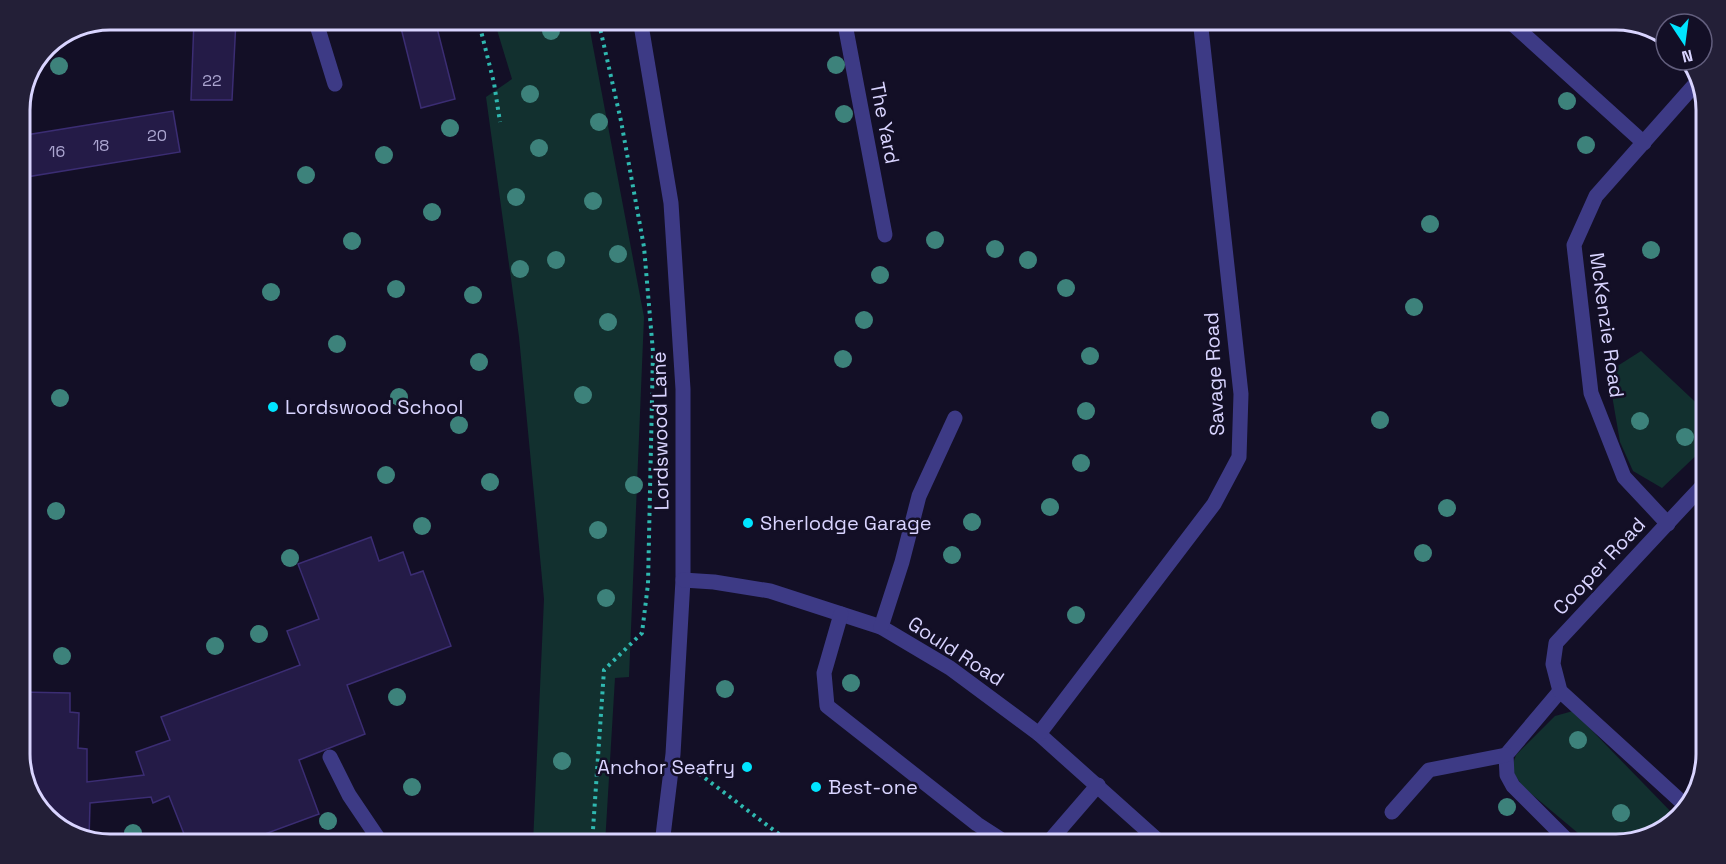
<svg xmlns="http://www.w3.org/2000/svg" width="1726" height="864" viewBox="0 0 1726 864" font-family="'Space Grotesk',sans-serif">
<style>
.green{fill:#12302f}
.building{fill:#241b47;stroke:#3b2d73;stroke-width:1.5}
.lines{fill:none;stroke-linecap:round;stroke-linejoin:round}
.path{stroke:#2fb8b0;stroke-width:4;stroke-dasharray:3 4.5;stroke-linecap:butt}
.minor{stroke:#3d3a85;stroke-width:15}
.tree{fill:#3d827b}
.poi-dot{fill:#00e5ff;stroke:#130f26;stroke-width:2}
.labels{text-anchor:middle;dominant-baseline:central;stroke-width:5;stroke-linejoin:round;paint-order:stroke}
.number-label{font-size:16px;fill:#aca6d1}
.street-label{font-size:20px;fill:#d9d4ff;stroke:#130f26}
.poi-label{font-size:20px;fill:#d9d4ff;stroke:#130f26;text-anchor:start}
.rim{fill:none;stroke:#d9d4ff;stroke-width:3}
</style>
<rect width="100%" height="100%" fill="#130f26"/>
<g class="green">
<polygon points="494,20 588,20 644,317 629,677 615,678 605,844 533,844 544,599 519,337 486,97 512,79"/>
<polygon points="1641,351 1706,412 1706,446 1662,488 1633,471 1620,442 1608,372"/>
<path d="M1573,711l103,106c-19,23 -56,27 -85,27l-68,-57 -12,-18 5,-14 39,-39z"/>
</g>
<g class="building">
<polygon points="194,20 236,20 232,100 191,100"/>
<polygon points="399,20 435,20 455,99 421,108"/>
<polygon points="173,111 180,152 20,178 20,136"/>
<polygon points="371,537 379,561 403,552 411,575 423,571 451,646 347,685 365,734 299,760 319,814 238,844 188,844 169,796 153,803 151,797 90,803 89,840 70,835 35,804 20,760 20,692 70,693 70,712 79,713 78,748 87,749 87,782 144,775 136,752 170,740 161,717 300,665 287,631 319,619 298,564"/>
</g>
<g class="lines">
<g class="path">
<polyline points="478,19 494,83 500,122"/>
<polyline points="93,27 122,19"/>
<polyline points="693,769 792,844"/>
<polyline points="592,844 604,670 642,633 648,584 653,352 644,247 621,121 598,19"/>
</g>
<g class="minor">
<polyline points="315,19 335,84"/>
<polyline points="640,19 671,203 683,389 683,580 673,754 662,844"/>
<polyline points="844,19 885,235"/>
<polyline points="1507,19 1644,143"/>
<polyline points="1668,524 1624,477 1591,393 1574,245 1596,196 1698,81"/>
<polyline points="683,580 714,582 770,591 881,627 950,668 1039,734 1162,844"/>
<polyline points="841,614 824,673 827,706 977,824 1008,844"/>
<polyline points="881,627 902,562 919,496 955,418"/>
<polyline points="1560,691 1506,755 1507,775 1513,786 1571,844"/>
<polyline points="1039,734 1214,504 1239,457 1241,394 1200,19"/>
<polyline points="330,757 349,795 382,844"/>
<polyline points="1686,806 1560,691 1553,664 1556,643 1706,482"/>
<polyline points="1392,812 1429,770 1506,755"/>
<polyline points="1047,844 1098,785"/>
</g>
</g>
<g class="tree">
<circle cx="551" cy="31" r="9"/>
<circle cx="836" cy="65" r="9"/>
<circle cx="59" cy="66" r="9"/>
<circle cx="530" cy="94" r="9"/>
<circle cx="1567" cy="101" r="9"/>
<circle cx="844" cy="114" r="9"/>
<circle cx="599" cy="122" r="9"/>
<circle cx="450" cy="128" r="9"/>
<circle cx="1586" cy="145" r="9"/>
<circle cx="539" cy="148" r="9"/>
<circle cx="384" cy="155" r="9"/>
<circle cx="306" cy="175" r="9"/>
<circle cx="516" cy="197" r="9"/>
<circle cx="593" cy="201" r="9"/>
<circle cx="432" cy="212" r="9"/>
<circle cx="1430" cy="224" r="9"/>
<circle cx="935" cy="240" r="9"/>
<circle cx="352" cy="241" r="9"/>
<circle cx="995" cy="249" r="9"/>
<circle cx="1651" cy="250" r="9"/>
<circle cx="618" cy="254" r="9"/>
<circle cx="556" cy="260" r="9"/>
<circle cx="1028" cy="260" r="9"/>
<circle cx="520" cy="269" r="9"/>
<circle cx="880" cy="275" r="9"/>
<circle cx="1066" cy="288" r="9"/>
<circle cx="396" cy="289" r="9"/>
<circle cx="271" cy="292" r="9"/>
<circle cx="473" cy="295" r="9"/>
<circle cx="1414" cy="307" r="9"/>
<circle cx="864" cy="320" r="9"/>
<circle cx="608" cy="322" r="9"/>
<circle cx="337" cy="344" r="9"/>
<circle cx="1090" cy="356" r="9"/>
<circle cx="843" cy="359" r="9"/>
<circle cx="479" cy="362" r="9"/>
<circle cx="583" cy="395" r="9"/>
<circle cx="399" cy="397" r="9"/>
<circle cx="60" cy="398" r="9"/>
<circle cx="1086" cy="411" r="9"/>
<circle cx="1380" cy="420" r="9"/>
<circle cx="1640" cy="421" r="9"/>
<circle cx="459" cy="425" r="9"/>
<circle cx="1685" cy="437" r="9"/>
<circle cx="1081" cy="463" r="9"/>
<circle cx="386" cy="475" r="9"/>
<circle cx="490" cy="482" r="9"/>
<circle cx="634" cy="485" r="9"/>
<circle cx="1050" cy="507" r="9"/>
<circle cx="1447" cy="508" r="9"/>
<circle cx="56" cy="511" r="9"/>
<circle cx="972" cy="522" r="9"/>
<circle cx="422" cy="526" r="9"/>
<circle cx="598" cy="530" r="9"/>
<circle cx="1423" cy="553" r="9"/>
<circle cx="952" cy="555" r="9"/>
<circle cx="290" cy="558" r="9"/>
<circle cx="606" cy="598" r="9"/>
<circle cx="1076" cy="615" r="9"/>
<circle cx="259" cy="634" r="9"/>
<circle cx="215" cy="646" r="9"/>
<circle cx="62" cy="656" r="9"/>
<circle cx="851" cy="683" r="9"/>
<circle cx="725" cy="689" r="9"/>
<circle cx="397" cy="697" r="9"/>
<circle cx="1578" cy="740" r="9"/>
<circle cx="562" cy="761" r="9"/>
<circle cx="412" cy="787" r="9"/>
<circle cx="1507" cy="807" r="9"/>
<circle cx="1621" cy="813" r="9"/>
<circle cx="328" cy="821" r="9"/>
<circle cx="133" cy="833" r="9"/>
</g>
<g class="poi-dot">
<circle cx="273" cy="407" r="6"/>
<circle cx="748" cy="523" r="6"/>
<circle cx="747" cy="767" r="6"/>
<circle cx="816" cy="787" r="6"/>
</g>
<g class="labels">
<g class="number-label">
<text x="212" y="80">22</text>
<text x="157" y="135">20</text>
<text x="101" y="145">18</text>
<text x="57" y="151">16</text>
</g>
<g class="street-label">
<text transform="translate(885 123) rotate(79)">The Yard</text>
<text transform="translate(1607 325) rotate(82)">McKenzie Road</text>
<text transform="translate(1214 374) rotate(-93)">Savage Road</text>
<text transform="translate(660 431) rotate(-91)">Lordswood Lane</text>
<text transform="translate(1599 566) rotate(-47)">Cooper Road</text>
<text transform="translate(956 651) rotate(33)">Gould Road</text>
</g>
<g class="poi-label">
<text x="285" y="407">Lordswood School</text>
<text x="760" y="523">Sherlodge Garage</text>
<text x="735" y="767" text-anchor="end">Anchor Seafry</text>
<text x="828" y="787">Best-one</text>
</g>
</g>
<path d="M0 0H1726V864H0ZM110 30H1616A80 80 0 0 1 1696 110V754A80 80 0 0 1 1616 834H110A80 80 0 0 1 30 754V110A80 80 0 0 1 110 30Z" fill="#231f37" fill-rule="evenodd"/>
<path class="rim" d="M110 30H1616A80 80 0 0 1 1696 110V754A80 80 0 0 1 1616 834H110A80 80 0 0 1 30 754V110A80 80 0 0 1 110 30Z"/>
<g transform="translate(1684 42) rotate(167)"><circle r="28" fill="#130f26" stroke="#625e7d" stroke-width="1.5"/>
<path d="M0-4.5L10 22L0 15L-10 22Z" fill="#00e5ff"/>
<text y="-9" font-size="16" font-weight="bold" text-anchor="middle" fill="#d9d4ff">N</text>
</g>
</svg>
